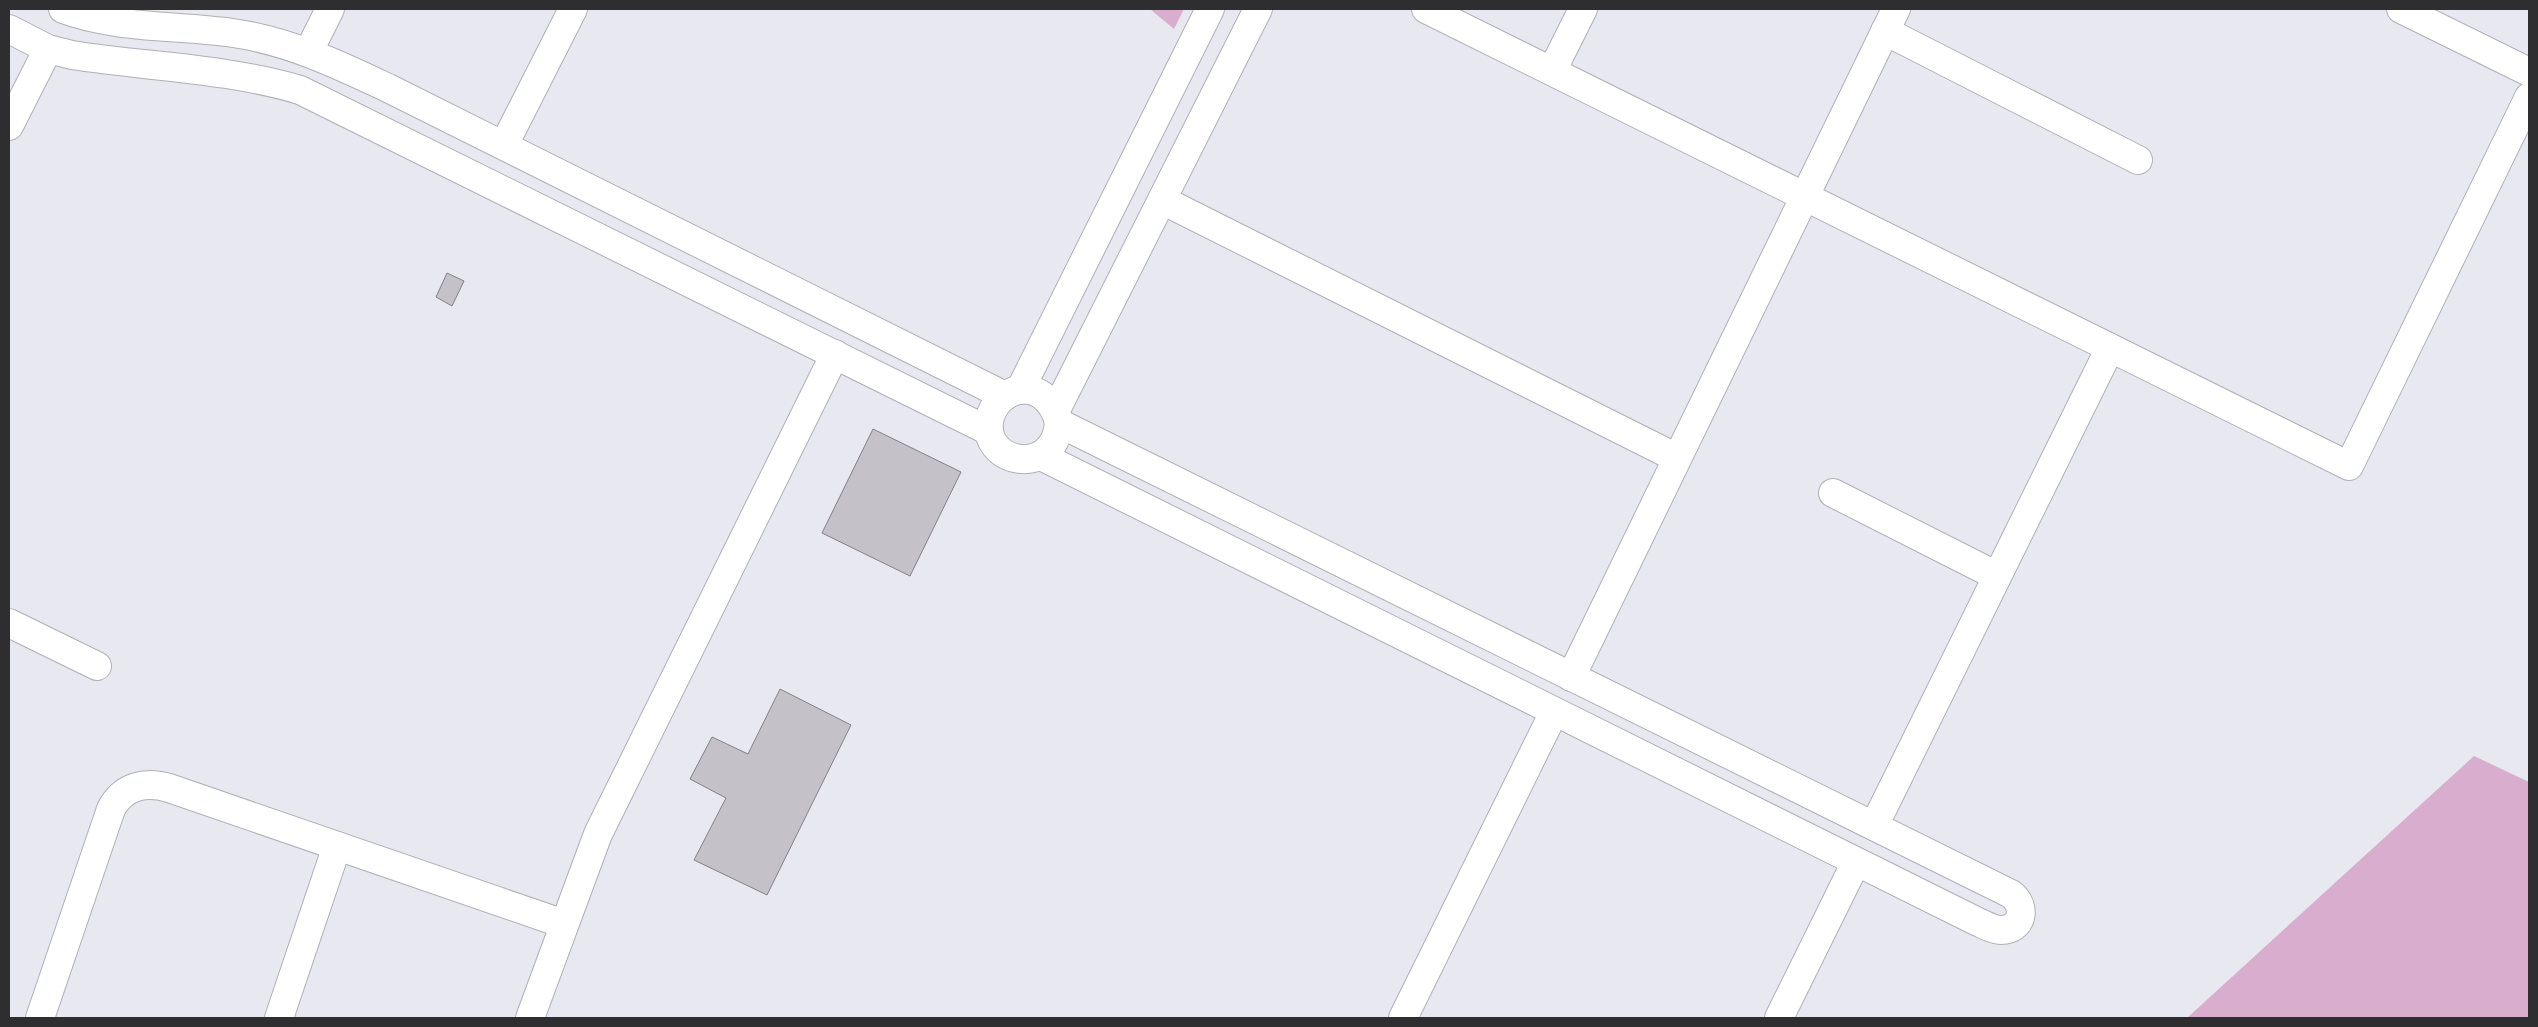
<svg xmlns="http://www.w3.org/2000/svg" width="2538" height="1027" viewBox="0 0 2538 1027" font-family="'DM Sans',sans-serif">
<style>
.green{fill:#d8adcd}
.building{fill:#c5c1c8;stroke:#838086}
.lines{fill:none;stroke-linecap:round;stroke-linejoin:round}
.minor-casing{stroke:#afb0b7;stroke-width:30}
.minor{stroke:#fff;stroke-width:28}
</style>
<rect width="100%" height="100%" fill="#e8e8f0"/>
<g class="green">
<polygon points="1150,9 1184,9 1174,29"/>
<polygon points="2474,756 2529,782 2529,1018 2187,1018"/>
</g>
<g class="building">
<polygon points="447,273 464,281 452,306 436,297"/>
<polygon points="873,429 961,472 910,576 822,533"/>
<polygon points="780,689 851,725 767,895 694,860 726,798 690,779 712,737 748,754"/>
</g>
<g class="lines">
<g class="minor-casing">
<g id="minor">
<path d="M63,9c53,20 115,16 170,24 56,8 104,31 155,55l617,308"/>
<polyline points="1426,9 2349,466 2529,97"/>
<polyline points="2401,9 2529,72"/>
<path d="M9,29l39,20 24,6c76,12 154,13 228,35l689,341"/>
<polyline points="1885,31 2138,160"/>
<polyline points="309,51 330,9"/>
<polyline points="1552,71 1583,9"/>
<polyline points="9,126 48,49"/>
<polyline points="504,145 573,9"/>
<polyline points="1162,200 1677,458"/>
<polyline points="1020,390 1210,9"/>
<polyline points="1056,410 1258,9"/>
<path d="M1041,456l937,466c7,3 15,8 23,8 22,0 26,-24 10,-36l-952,-471c-5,-23 -26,-43 -51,-29 -9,5 -15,13 -18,23 -12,46 64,63 69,6"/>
<polyline points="1833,493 1997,576"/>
<polyline points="9,623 97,666"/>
<polyline points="1571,677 1896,9"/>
<polyline points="1874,826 2110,348"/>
<path d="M40,1018l71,-209c12,-23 34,-28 58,-21l395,136"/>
<polyline points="279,1018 337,846"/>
<polyline points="530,1018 598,834 835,354"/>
<polyline points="1403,1018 1554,712"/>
<polyline points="1779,1018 1856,862"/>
</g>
</g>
<use href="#minor" class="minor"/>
</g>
<rect width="2538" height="1027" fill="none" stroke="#2e2e31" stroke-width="20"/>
</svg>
